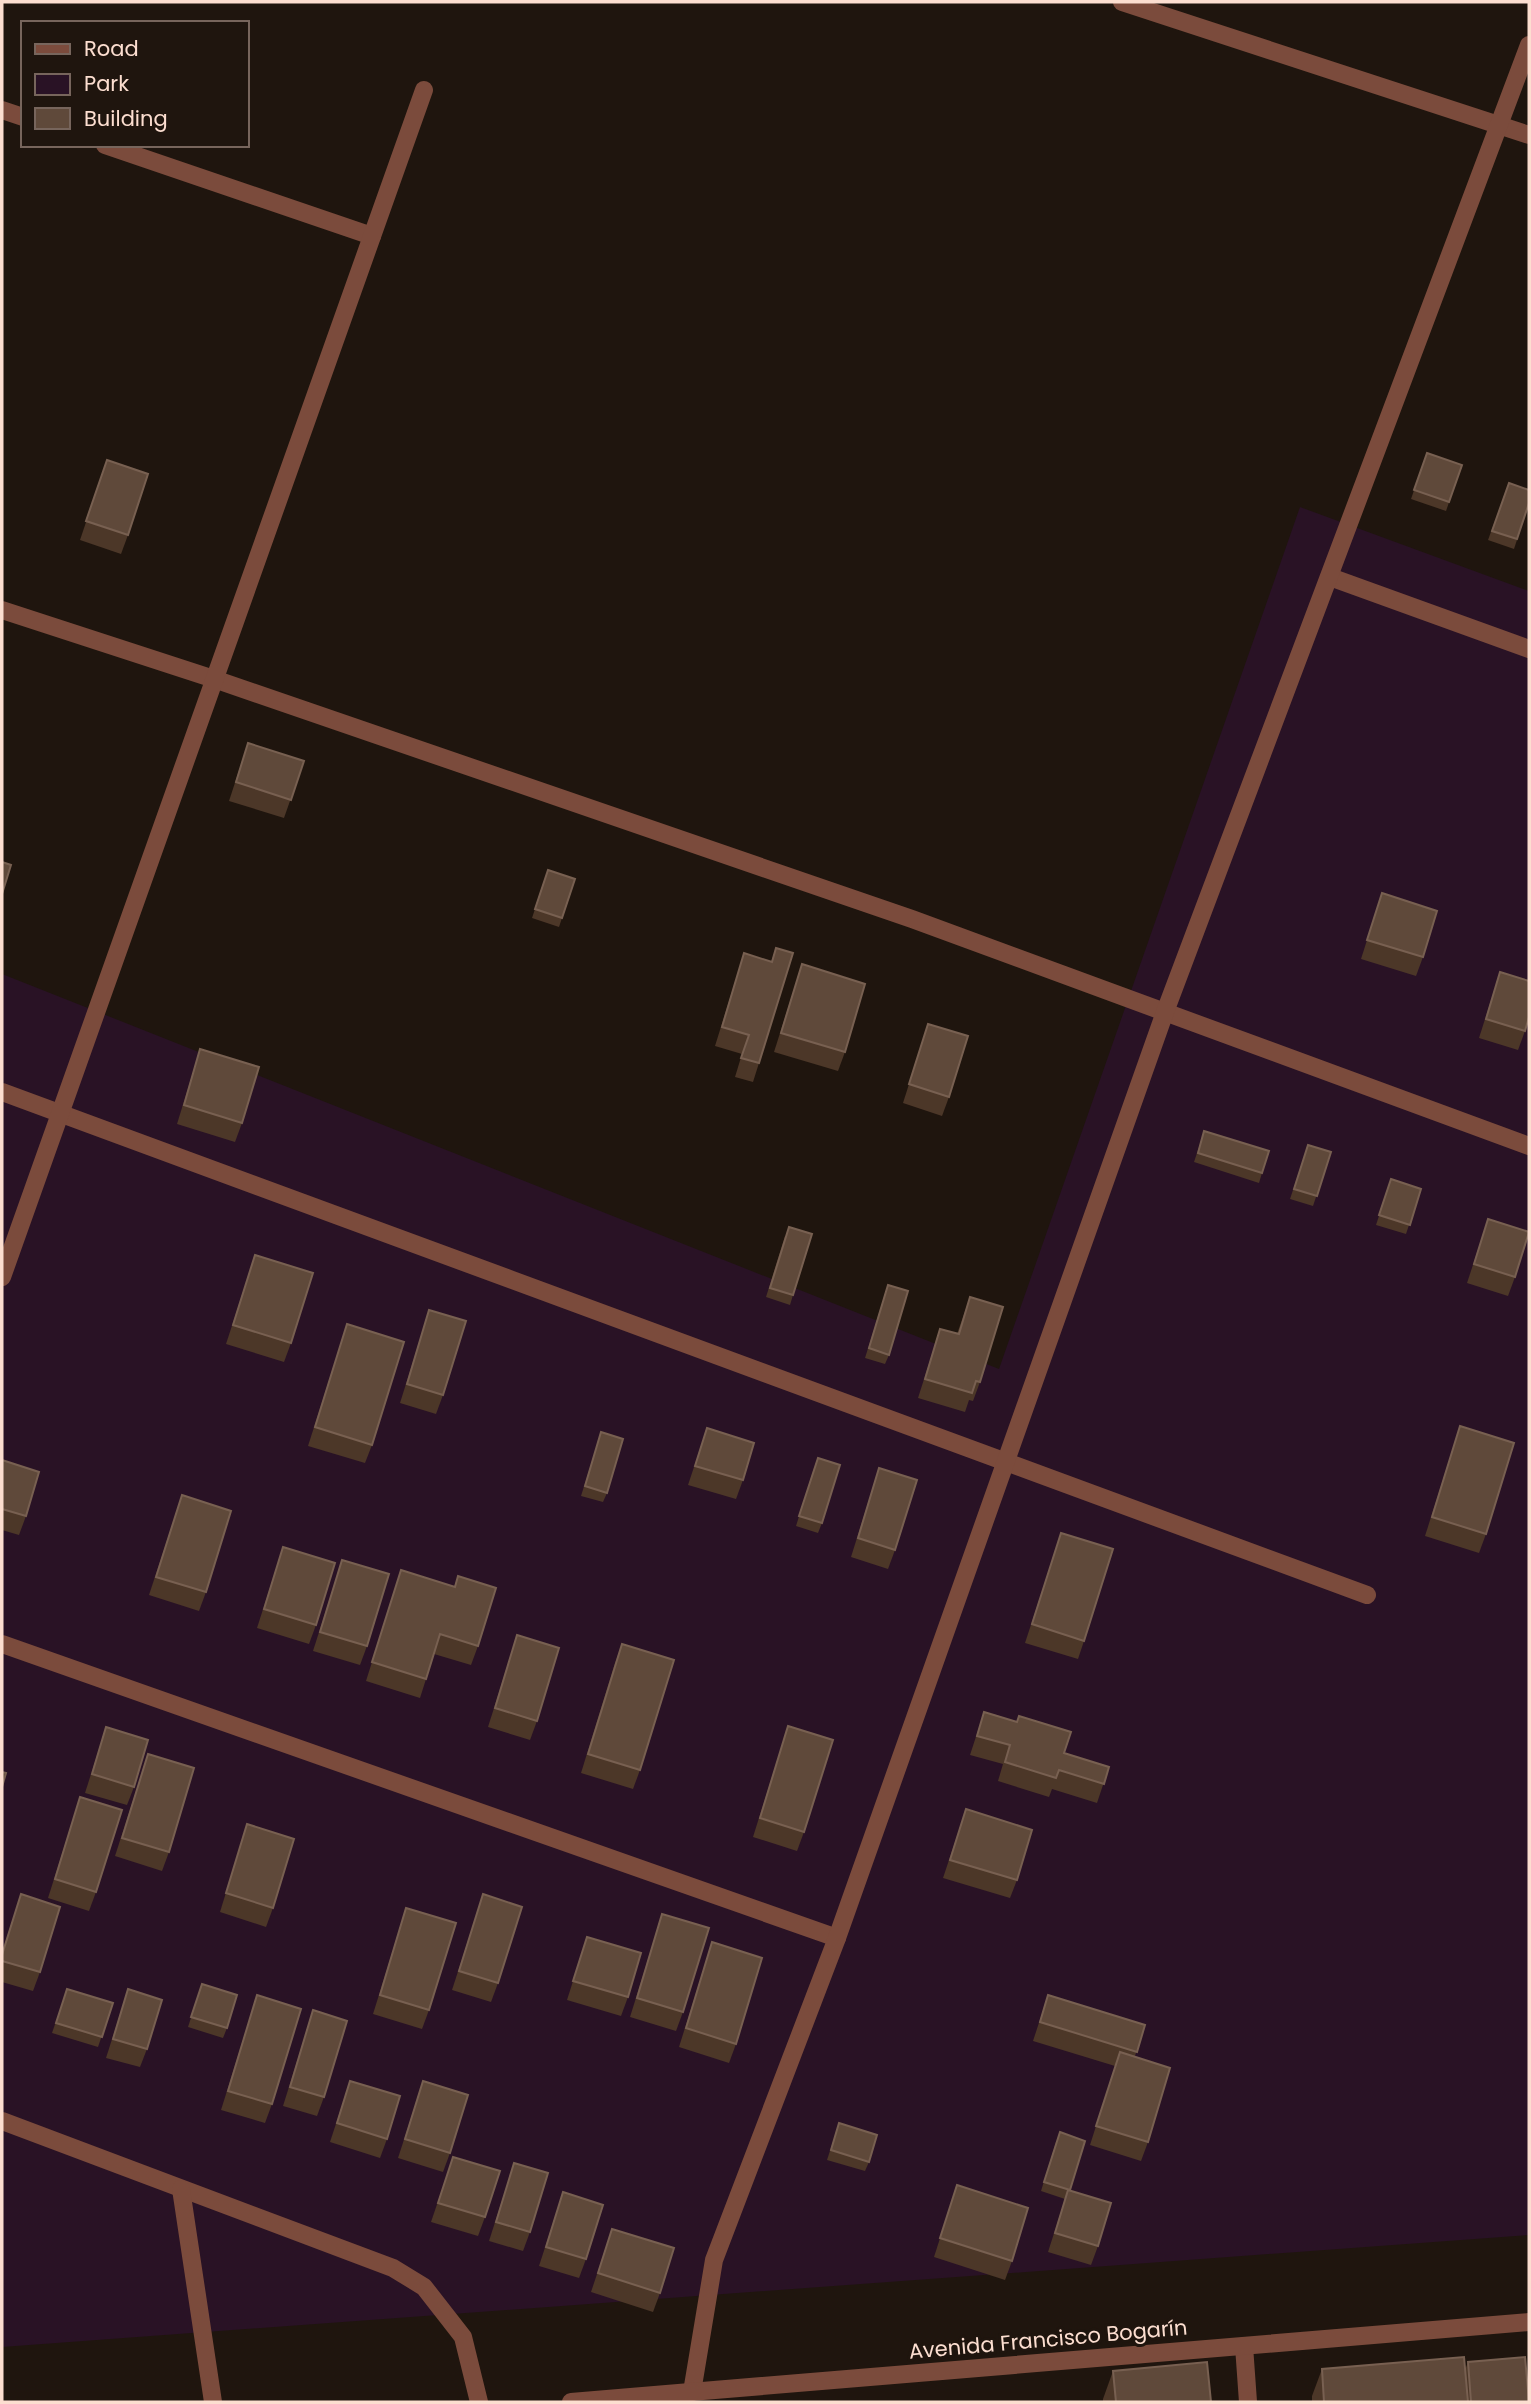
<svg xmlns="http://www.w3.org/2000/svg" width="1531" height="2404" viewBox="0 0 1531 2404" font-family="Poppins,sans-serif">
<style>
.green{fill:#291225}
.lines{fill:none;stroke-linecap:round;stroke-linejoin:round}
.minor{stroke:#7b4b3c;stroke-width:18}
.wall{fill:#4c3728}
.building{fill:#5f493a;stroke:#786051;stroke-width:2}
.labels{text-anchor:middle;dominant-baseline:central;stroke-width:6;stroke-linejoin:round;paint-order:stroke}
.street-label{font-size:21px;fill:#fcded0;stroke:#1f150e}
</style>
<rect width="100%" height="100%" fill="#1f150e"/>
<polygon class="green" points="1300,507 1529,591 1529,2235 2,2347 2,974 999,1369"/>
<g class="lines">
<g class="minor">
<polyline points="1122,2 1529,135"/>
<polyline points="2,110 23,117"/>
<polyline points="105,145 372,236"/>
<polyline points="1330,577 1529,649"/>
<polyline points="2,610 214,679 912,919 1529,1146"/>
<polyline points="2,1092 1367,1595"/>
<polyline points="2,1277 424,90"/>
<polyline points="2,1644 837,1938"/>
<polyline points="2,2121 393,2268 424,2287 463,2337 479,2402"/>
<polyline points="181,2189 213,2402"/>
<polyline points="1244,2346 1248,2402"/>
<polyline points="692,2392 714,2260 837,1938 1165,1012 1529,45"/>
<polyline points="571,2402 1529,2322"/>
</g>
</g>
<g class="wall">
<polygon points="1427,453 1462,465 1446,511 1411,499"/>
<polygon points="107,460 128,535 121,554 80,540"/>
<polygon points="1509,483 1529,503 1514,549 1488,540"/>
<polygon points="248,743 304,761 284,818 229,801"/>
<polygon points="548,870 575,879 559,927 532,918"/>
<polygon points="1382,893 1423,957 1416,976 1361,959"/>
<polygon points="776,948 759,1063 753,1082 735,1077 742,1054 715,1046 744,953 771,962"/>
<polygon points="802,964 845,1052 838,1071 774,1052"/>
<polygon points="1500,972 1525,1031 1518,1050 1479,1038"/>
<polygon points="928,1024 949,1097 942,1116 903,1103"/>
<polygon points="200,1049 242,1123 235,1142 177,1124"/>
<polygon points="1201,1141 1262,1173 1259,1183 1194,1162"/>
<polygon points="1308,1145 1331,1152 1313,1206 1290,1199"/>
<polygon points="1391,1179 1421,1189 1406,1234 1376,1225"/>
<polygon points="1488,1219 1515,1277 1508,1296 1467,1283"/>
<polygon points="785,1236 793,1295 790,1305 766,1297"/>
<polygon points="255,1255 291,1343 284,1362 226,1344"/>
<polygon points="885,1294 889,1355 885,1364 865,1358"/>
<polygon points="970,1297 980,1382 973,1401 969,1400 965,1412 918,1398 940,1329 957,1334"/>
<polygon points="429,1310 443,1395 436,1414 400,1403"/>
<polygon points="347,1324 372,1445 365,1463 308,1446"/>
<polygon points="1460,1426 1486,1534 1479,1553 1425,1536"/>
<polygon points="707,1428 743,1480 736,1499 688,1485"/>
<polygon points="598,1442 607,1493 603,1502 581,1496"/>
<polygon points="2,1460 26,1516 19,1535 2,1530"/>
<polygon points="814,1468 822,1523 818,1533 796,1526"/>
<polygon points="879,1468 895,1550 888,1569 851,1557"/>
<polygon points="182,1495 206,1592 199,1611 149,1595"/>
<polygon points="1061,1533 1084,1641 1078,1659 1025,1643"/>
<polygon points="283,1547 316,1625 309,1644 257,1628"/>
<polygon points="342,1560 367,1646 360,1665 313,1651"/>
<polygon points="401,1570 454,1587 458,1576 478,1646 471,1665 434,1654 420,1698 366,1681"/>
<polygon points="517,1635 537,1721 530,1740 488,1727"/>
<polygon points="622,1644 640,1770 633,1789 581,1773 615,1663"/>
<polygon points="984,1712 1064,1753 1109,1767 1097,1803 1052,1789 1049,1797 998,1781 1003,1764 970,1755"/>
<polygon points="788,1726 804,1832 797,1851 753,1837"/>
<polygon points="106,1727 134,1787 127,1805 85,1793"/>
<polygon points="148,1754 169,1852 162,1871 115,1856"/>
<polygon points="80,1797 96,1892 89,1911 48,1898"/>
<polygon points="966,1809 1017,1880 1010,1898 943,1878"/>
<polygon points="247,1824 273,1908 266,1927 220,1912"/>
<polygon points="21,1894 40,1972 33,1991 2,1982 2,1952"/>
<polygon points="483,1894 498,1983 491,2002 452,1990"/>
<polygon points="406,1908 429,2010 422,2029 373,2014"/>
<polygon points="662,1914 683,2012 676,2031 630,2017"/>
<polygon points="587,1937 628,1997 621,2016 567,2000"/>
<polygon points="712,1942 736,2044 729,2063 679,2047"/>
<polygon points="202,1984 227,2028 223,2038 188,2027"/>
<polygon points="67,1989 113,2003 98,2047 52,2033"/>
<polygon points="128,1989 147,2049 140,2067 106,2058"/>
<polygon points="257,1995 272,2104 265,2123 221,2110"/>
<polygon points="1048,1995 1145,2025 1135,2056 1148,2142 1141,2161 1090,2145 1115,2066 1033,2041"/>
<polygon points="313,2010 324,2097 317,2116 283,2106"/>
<polygon points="350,2081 387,2139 380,2158 330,2142"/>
<polygon points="423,2081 450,2153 443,2172 398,2158"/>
<polygon points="839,2123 869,2162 865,2171 827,2160"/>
<polygon points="1056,2142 1070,2190 1098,2246 1091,2265 1048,2252 1065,2199 1041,2191"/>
<polygon points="453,2157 485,2217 478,2236 431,2222"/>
<polygon points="514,2163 530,2232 523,2251 489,2241"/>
<polygon points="957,2185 1012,2261 1005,2280 934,2257"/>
<polygon points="563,2192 586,2259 579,2278 539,2266"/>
<polygon points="612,2229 660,2293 653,2312 591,2292"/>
<polygon points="1468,2362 1527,2383 1529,2377 1529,2402 1312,2402 1312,2396 1322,2369 1465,2370"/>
<polygon points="1113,2371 1211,2402 1103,2402 1103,2399"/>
</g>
<g class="building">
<polygon points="1427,453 1462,465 1449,502 1414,490"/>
<polygon points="107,460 148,474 128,535 86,521"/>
<polygon points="1509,483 1529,490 1529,503 1517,539 1492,531"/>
<polygon points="248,743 304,761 291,800 236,782"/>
<polygon points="2,862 11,865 2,894"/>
<polygon points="548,870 575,879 562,918 535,909"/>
<polygon points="1382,893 1437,911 1423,957 1367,940"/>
<polygon points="776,948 793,953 759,1063 741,1058 749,1035 722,1027 744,953 772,962"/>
<polygon points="802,964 865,984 845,1052 781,1033"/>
<polygon points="1500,972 1529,981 1529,1017 1525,1031 1486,1019"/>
<polygon points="928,1024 968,1036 949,1097 909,1084"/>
<polygon points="200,1049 259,1067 242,1123 184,1105"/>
<polygon points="1204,1131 1269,1151 1262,1173 1198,1153"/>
<polygon points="1308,1145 1331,1152 1317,1196 1294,1189"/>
<polygon points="1391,1179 1421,1189 1410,1225 1379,1215"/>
<polygon points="1488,1219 1529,1232 1515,1277 1474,1264"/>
<polygon points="789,1227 812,1234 793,1295 770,1288"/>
<polygon points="255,1255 313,1273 291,1343 233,1325"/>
<polygon points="888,1285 908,1291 889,1355 869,1348"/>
<polygon points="970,1297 1003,1307 980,1382 976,1381 972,1393 925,1379 940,1329 959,1334"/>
<polygon points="429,1310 466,1321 443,1395 407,1384"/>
<polygon points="347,1324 404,1342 372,1445 315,1427"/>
<polygon points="1460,1426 1514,1443 1486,1534 1432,1517"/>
<polygon points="707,1428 754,1443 743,1480 695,1466"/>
<polygon points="601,1432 623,1439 607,1493 585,1486"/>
<polygon points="818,1458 840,1465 822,1523 799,1516"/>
<polygon points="2,1460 39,1472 26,1516 2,1509"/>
<polygon points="879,1468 917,1480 895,1550 858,1538"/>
<polygon points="182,1495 231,1511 206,1592 156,1577"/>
<polygon points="1061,1533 1113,1549 1084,1641 1032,1624"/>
<polygon points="283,1547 335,1563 316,1625 264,1609"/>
<polygon points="342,1560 389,1574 367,1646 320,1632"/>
<polygon points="401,1570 455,1587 458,1576 496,1588 478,1646 440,1634 426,1679 372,1662"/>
<polygon points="517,1635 559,1648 537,1721 495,1708"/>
<polygon points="622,1644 674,1660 640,1770 588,1754"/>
<polygon points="984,1712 1017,1722 1019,1716 1071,1732 1064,1753 1109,1767 1104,1784 1059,1770 1056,1778 1005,1762 1010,1745 977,1736"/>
<polygon points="788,1726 833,1740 804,1832 760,1818"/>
<polygon points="106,1727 148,1740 134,1787 92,1774"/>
<polygon points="148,1754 194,1768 169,1852 122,1838"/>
<polygon points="2,1772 6,1773 2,1787"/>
<polygon points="80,1797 122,1810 96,1892 55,1879"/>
<polygon points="966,1809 1032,1830 1017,1880 950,1860"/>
<polygon points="247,1824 294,1839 273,1908 226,1893"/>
<polygon points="21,1894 60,1907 40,1972 2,1961 2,1955"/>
<polygon points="483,1894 522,1907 498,1983 459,1971"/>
<polygon points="406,1908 456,1923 429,2010 380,1995"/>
<polygon points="662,1914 709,1928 683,2012 637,1998"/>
<polygon points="587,1937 641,1953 628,1997 573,1981"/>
<polygon points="712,1942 762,1958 736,2044 686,2028"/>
<polygon points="202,1984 237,1995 227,2028 191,2017"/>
<polygon points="67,1989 113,2003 102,2037 56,2023"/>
<polygon points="128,1989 162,2000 147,2049 113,2039"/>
<polygon points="257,1995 301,2009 272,2104 228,2091"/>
<polygon points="1048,1995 1145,2025 1137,2052 1040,2022"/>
<polygon points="313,2010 347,2021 324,2097 290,2087"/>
<polygon points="1120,2052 1170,2068 1148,2142 1096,2126"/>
<polygon points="350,2081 400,2096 387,2139 337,2123"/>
<polygon points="423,2081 468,2095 450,2153 405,2139"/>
<polygon points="839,2123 877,2135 869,2162 831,2150"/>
<polygon points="1060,2132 1085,2141 1070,2190 1044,2182"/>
<polygon points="453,2157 500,2171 485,2217 438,2203"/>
<polygon points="514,2163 548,2173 530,2232 496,2222"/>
<polygon points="957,2185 1028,2208 1012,2261 940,2238"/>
<polygon points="1068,2190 1111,2203 1098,2246 1055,2233"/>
<polygon points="563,2192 603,2205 586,2259 546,2247"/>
<polygon points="612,2229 674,2248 660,2293 598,2273"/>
<polygon points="1464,2357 1468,2402 1324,2402 1322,2369"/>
<polygon points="1525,2357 1529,2402 1471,2402 1468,2362"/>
<polygon points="1207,2362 1211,2402 1116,2402 1113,2371"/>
</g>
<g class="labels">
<g class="street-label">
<text transform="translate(1048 2339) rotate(-5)">Avenida Francisco Bogarín</text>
</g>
</g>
<rect width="1531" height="2404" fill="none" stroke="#fcded0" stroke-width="7"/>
<rect x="21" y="21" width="228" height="126" fill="#1f150e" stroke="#77655c" stroke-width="2"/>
<rect x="35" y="44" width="35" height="10" fill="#7b4b3c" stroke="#77655c" stroke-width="2"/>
<text x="84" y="56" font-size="21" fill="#fcded0">Road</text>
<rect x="35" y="74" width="35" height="21" fill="#291225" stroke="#77655c" stroke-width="2"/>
<text x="84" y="91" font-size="21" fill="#fcded0">Park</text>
<rect x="35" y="108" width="35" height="21" fill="#5f493a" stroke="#77655c" stroke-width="2"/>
<text x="84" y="126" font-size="21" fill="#fcded0">Building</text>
</svg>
